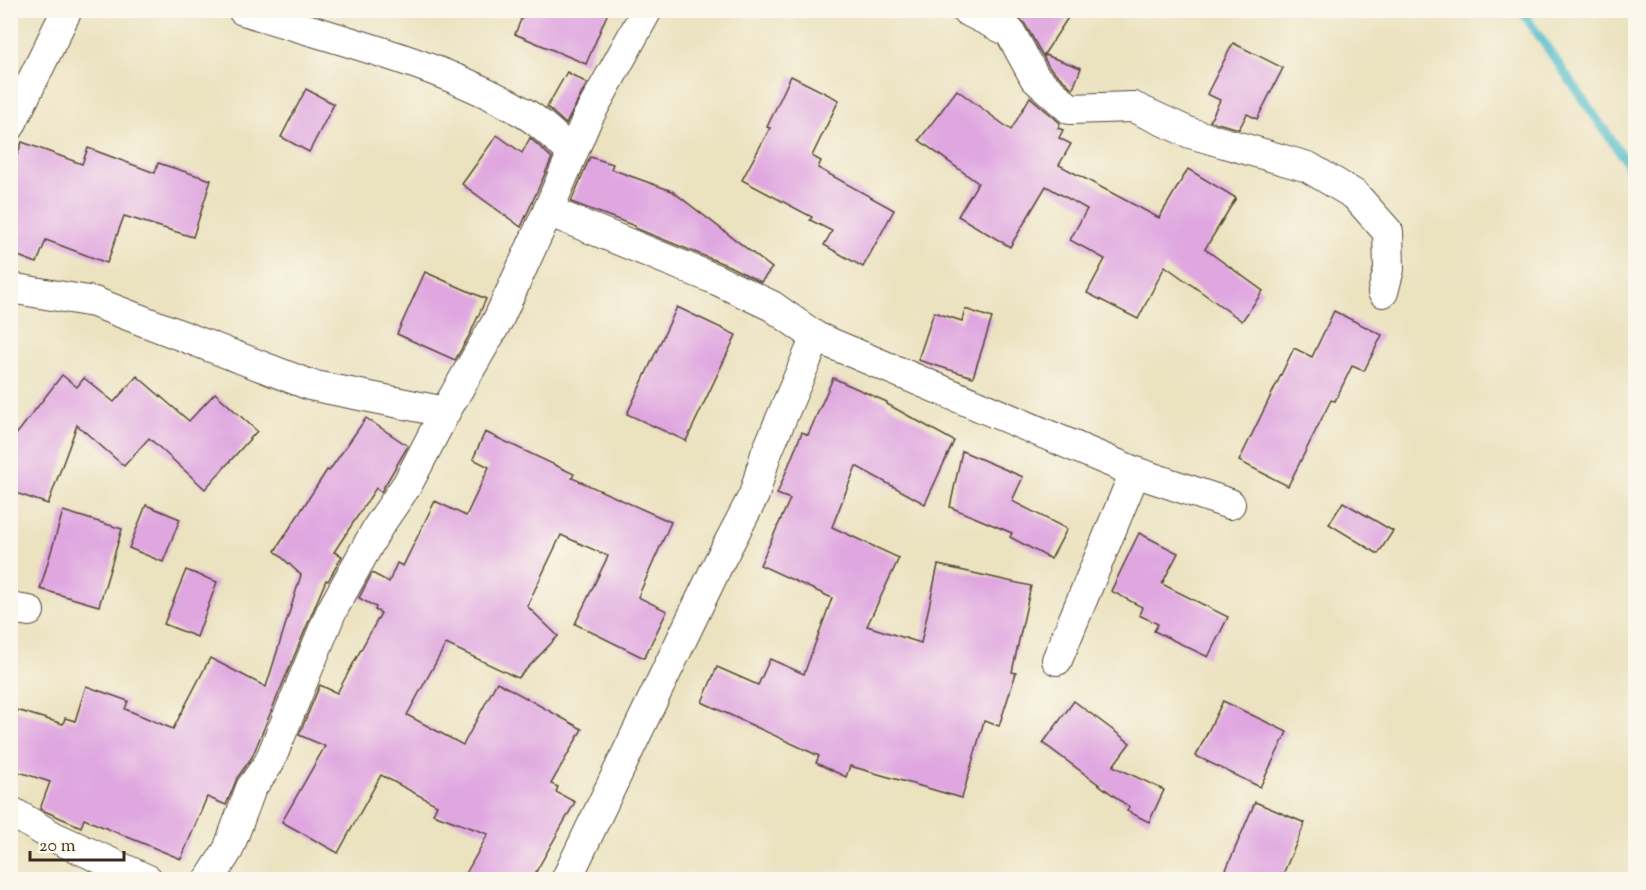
<svg xmlns="http://www.w3.org/2000/svg" width="1646" height="890" viewBox="0 0 1646 890" font-family="'Sorts Mill Goudy',serif">
<style>
.lines{fill:none;stroke-linecap:round;stroke-linejoin:round}
.stream{stroke:#4ebbc8;stroke-width:9}
.building{fill:#dfa6e0}
.minor-casing{stroke:#554636;stroke-width:32}
.minor{stroke:#fff;stroke-width:30}
</style>
<rect width="100%" height="100%" fill="#fbf7ec"/>
<filter id="ink" filterUnits="userSpaceOnUse"><feTurbulence type="fractalNoise" baseFrequency=".0167" numOctaves="2"/><feDisplacementMap in="SourceGraphic" scale="12" xChannelSelector="R" yChannelSelector="G"/><feConvolveMatrix kernelMatrix="1 2 1 2 8 2 1 2 1" color-interpolation-filters="sRGB"/></filter>
<filter id="wash" filterUnits="userSpaceOnUse"><feTurbulence type="fractalNoise" baseFrequency=".008" numOctaves="4" result="noise"/><feDisplacementMap in="SourceGraphic" scale="24" xChannelSelector="R" yChannelSelector="G"/><feGaussianBlur stdDeviation="1.35" result="paint"/><feColorMatrix in="noise" values="0 0 0 0 0 0 0 0 0 0 0 0 0 0 0 0 0 1.4 0 .05"/><feComposite in="paint" operator="in"/></filter>
<g filter="url(#wash)">
<rect width="100%" height="100%" fill="#ebe2c0"/>
<g class="lines">
<polyline class="stream" points="1521,10 1626,161 1636,199"/>
</g>
<g id="blocks">
<g class="building">
<polygon points="525,10 609,10 586,64 515,34"/>
<polygon points="1022,10 1073,10 1043,56 1025,24 1018,17"/>
<polygon points="1233,43 1283,68 1257,119 1247,114 1239,129 1210,121 1220,100 1207,94"/>
<polygon points="1045,55 1081,68 1073,89 1049,67 1044,58"/>
<polygon points="567,72 587,83 566,124 547,107"/>
<polygon points="791,76 839,100 812,156 821,161 818,168 894,210 863,267 824,245 832,231 810,220 812,217 742,180 770,128 767,127"/>
<polygon points="306,89 334,104 309,152 281,137"/>
<polygon points="957,90 1011,130 1030,97 1060,123 1058,128 1063,130 1059,138 1071,144 1059,165 1159,218 1188,169 1236,198 1205,249 1263,291 1242,321 1165,266 1138,319 1087,293 1105,259 1070,240 1087,209 1046,186 1010,247 958,216 978,183 919,140"/>
<polygon points="497,135 522,153 530,138 552,158 521,227 462,184"/>
<polygon points="22,142 82,164 88,148 155,173 158,163 211,180 193,237 124,216 107,263 46,240 37,263 10,253 10,174"/>
<polygon points="590,157 613,164 611,169 672,191 772,268 761,282 729,266 635,228 635,226 571,202"/>
<polygon points="425,272 486,299 470,334 455,360 397,334"/>
<polygon points="677,307 736,335 686,441 627,414"/>
<polygon points="965,309 992,318 973,377 918,360 934,312 962,321"/>
<polygon points="1334,311 1382,335 1364,371 1352,366 1335,401 1331,400 1288,486 1239,461 1294,348 1312,357"/>
<polygon points="62,375 77,387 84,378 114,402 137,376 189,421 215,393 257,431 205,489 149,438 124,466 77,425 48,504 10,491 10,458 16,443 12,440"/>
<polygon points="833,378 887,402 887,404 954,441 925,504 856,466 832,527 899,558 867,626 921,643 938,565 1031,586 1012,672 1016,673 999,726 984,721 962,798 850,766 846,777 816,763 819,756 702,702 717,667 758,685 770,659 804,674 832,598 760,565 790,499 777,494 802,432 808,435"/>
<polygon points="366,418 408,446 381,492 376,488 334,552 342,556 328,581 326,580 252,757 237,778 226,805 207,797 181,859 84,819 81,827 40,809 50,782 10,769 10,708 63,724 65,718 75,721 86,686 128,701 125,709 173,729 210,658 266,687 301,575 275,551 327,470 329,471"/>
<polygon points="485,432 574,474 572,478 671,522 638,597 667,611 644,658 575,624 608,556 561,535 527,606 558,636 518,678 446,644 407,715 463,745 497,682 582,729 551,784 558,787 556,792 575,802 532,879 463,879 488,834 433,814 437,805 381,775 338,853 282,822 325,746 299,735 320,685 337,693 381,613 375,610 376,607 359,598 372,573 389,582 397,563 403,566 435,501 466,516 489,467 473,459"/>
<polygon points="962,451 1023,477 1012,501 1067,529 1051,559 1010,537 1012,533 950,507"/>
<polygon points="1343,502 1393,531 1378,554 1329,524"/>
<polygon points="146,505 180,519 163,562 129,548"/>
<polygon points="63,511 122,529 99,606 40,589"/>
<polygon points="1139,533 1178,553 1162,584 1228,617 1208,657 1154,631 1158,624 1139,615 1142,607 1111,591"/>
<polygon points="186,570 217,582 197,637 164,624"/>
<polygon points="1074,701 1130,743 1113,766 1164,790 1149,822 1127,811 1129,807 1043,743"/>
<polygon points="1223,701 1287,732 1260,787 1196,756"/>
<polygon points="1255,802 1305,823 1281,879 1222,879"/>
</g>
</g>
</g>
<g filter="url(#ink)">
<use href="#blocks" fill-opacity="0" stroke="#554636" stroke-width="1.5"/>
<g class="lines">
<g class="minor-casing">
<g id="minor">
<path d="M243,10c93,29 200,54 283,104 17,10 31,26 46,38"/>
<polyline points="966,10 1010,32 1035,78 1070,109 1133,107 1190,133 1308,167 1355,195 1388,232 1389,269 1383,292"/>
<polyline points="10,126 67,10"/>
<polyline points="548,211 717,280 772,306 816,337 766,454 754,495 718,564 566,880"/>
<polyline points="10,288 94,302 310,385 445,412"/>
<polyline points="816,337 1135,472 1230,504"/>
<polyline points="10,608 29,611"/>
<polyline points="1057,660 1135,472"/>
<polyline points="10,811 54,837 148,880"/>
<polyline points="209,880 228,850 251,788 269,763 331,612 378,527 408,483 445,412 498,320 548,211 587,119 647,10"/>
</g>
</g>
<use href="#minor" class="minor"/>
</g>
</g>
<rect width="1646" height="890" fill="none" stroke="#fbf7ec" stroke-width="36"/>
<path d="M30 851v9h94v-9" fill="none" stroke="#3b2a1e" stroke-width="3"/>
<text x="39" y="851" font-size="18" fill="#3b2a1e" stroke="#fbf7ec" stroke-width="4.5" paint-order="stroke">20 m</text>
</svg>
